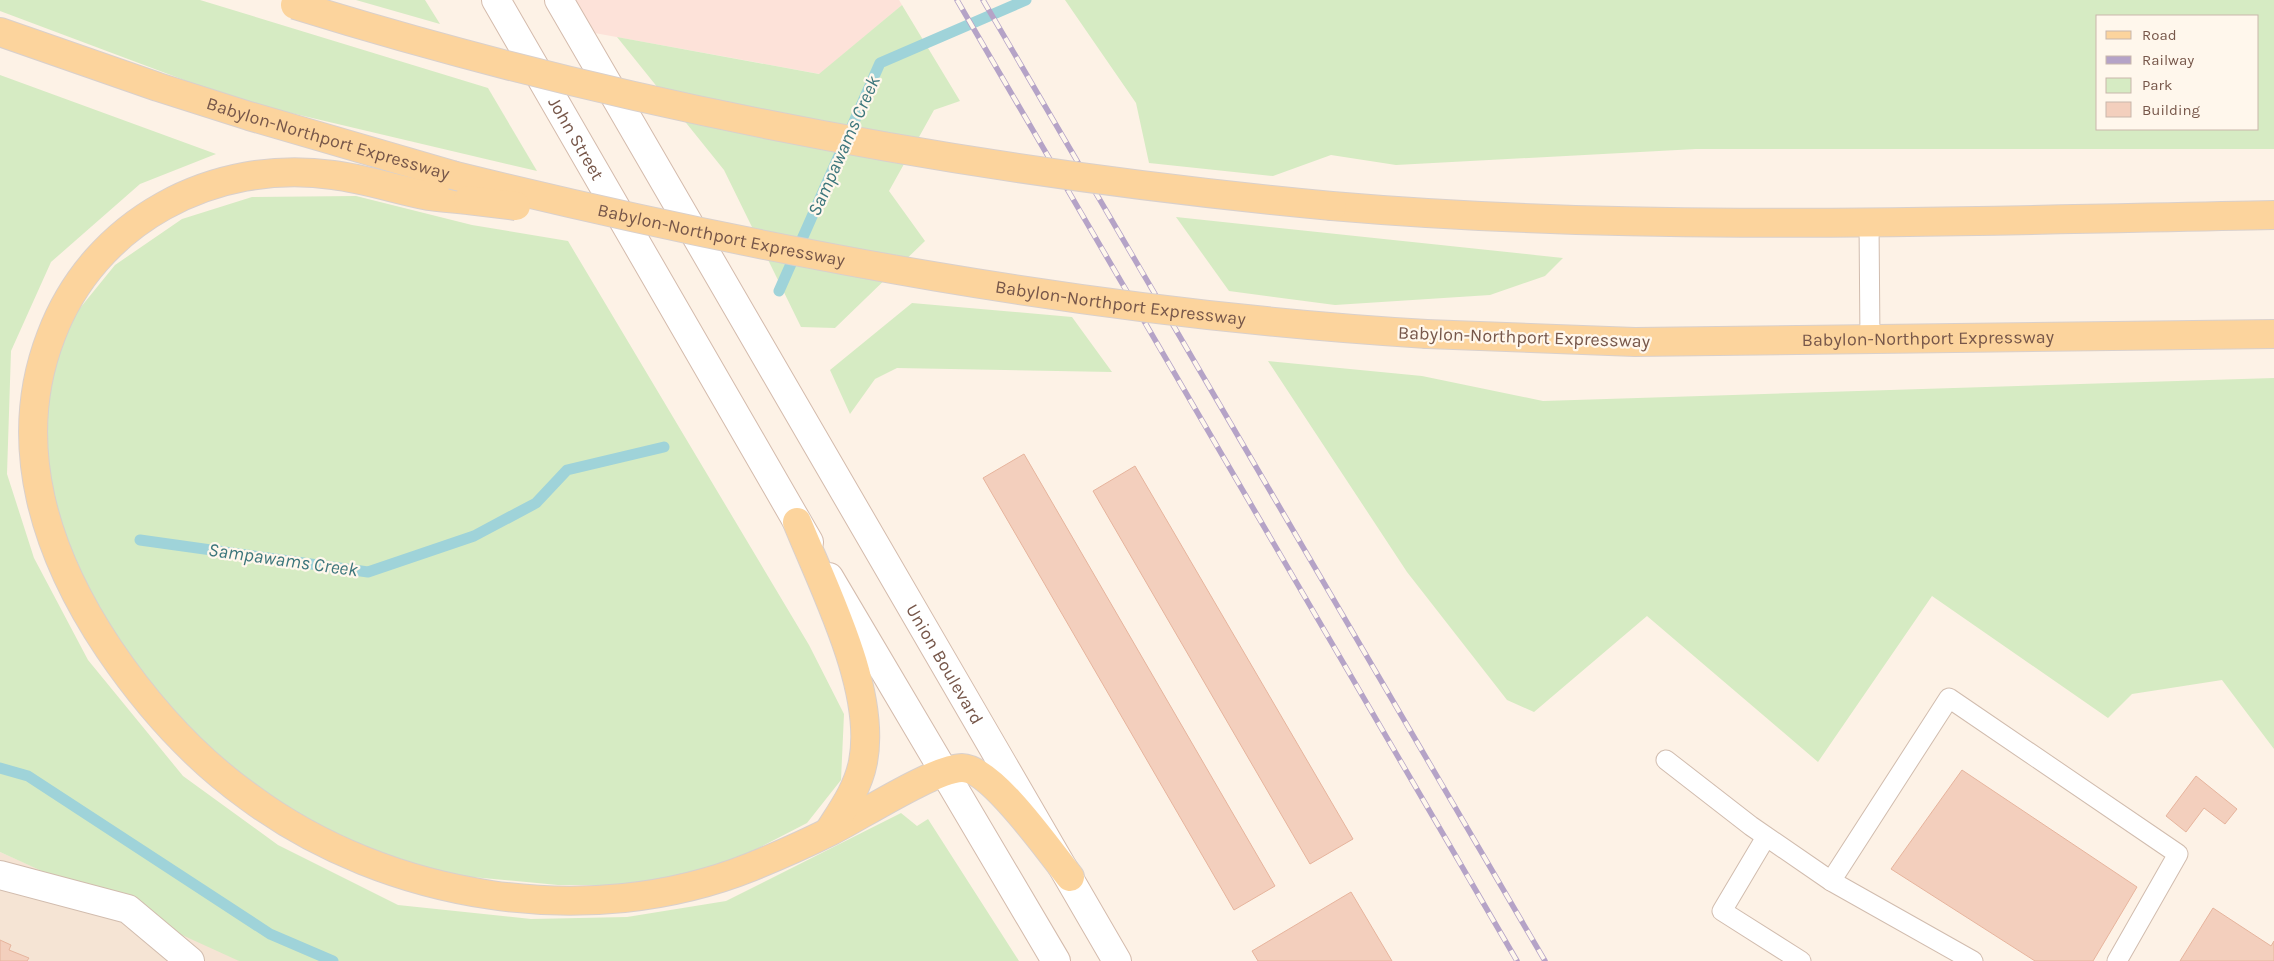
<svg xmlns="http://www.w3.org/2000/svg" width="2274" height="961" viewBox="0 0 2274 961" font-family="Karla,sans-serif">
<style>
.residential{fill:#f5e4d4}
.commercial{fill:#fde2d9}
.green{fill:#d6ebc3;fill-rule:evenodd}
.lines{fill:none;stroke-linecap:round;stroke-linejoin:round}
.stream{stroke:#9fd3d9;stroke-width:11}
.building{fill:#f3cfbd;stroke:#e6b49d}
.lane-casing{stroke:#d1bcae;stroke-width:21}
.street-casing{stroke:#d1bcae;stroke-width:30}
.secondary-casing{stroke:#d4bbac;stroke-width:30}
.primary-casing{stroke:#d9d0cc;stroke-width:30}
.lane{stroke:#fff;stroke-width:19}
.street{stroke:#fff;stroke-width:28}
.secondary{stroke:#fff;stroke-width:28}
.primary{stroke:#fcd49d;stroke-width:28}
.rail-casing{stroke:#b5a3c7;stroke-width:5.5}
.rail{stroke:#fff7ec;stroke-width:4;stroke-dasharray:11;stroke-linecap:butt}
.primary-bridge-casing{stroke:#d9d0cc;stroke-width:30;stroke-linecap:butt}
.primary-bridge{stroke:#fcd49d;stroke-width:28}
.labels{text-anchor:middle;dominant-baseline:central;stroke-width:4.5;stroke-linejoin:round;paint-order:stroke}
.street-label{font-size:18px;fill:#77574a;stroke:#fff7ec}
.water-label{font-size:19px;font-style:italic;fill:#3d767c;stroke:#fff7ec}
</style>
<rect width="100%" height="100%" fill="#fdf2e6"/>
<polygon class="residential" points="0,852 236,958 239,961 0,961"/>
<polygon class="commercial" points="571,0 899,0 902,5 820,74 589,32"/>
<g class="green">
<polygon points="0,0 200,0 488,88 537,171 240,101 0,11"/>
<polygon points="356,0 425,0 440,24"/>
<path d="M1065,0h1209v149h-578l-300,16 -65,-10 -58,21 -124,-13 -13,-60zM2098,16h160v113h-160z"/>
<polygon points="902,5 960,101 934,110 889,191 925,241 835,328 801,327 724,170 617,37 819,74"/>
<polygon points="0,75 216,154 140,184 51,262 11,351 7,474 34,558 88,660 183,776 278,845 398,905 531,919 627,917 726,901 901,813 917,826 928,819 1019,961 239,961 0,852"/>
<polygon points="356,196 472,225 568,241 809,645 844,714 841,780 807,823 724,866 637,885 558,885 450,875 351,844 257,796 193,739 121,657 53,515 38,446 49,378 76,313 115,265 182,219 252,197"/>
<polygon points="1176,217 1563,258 1545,276 1490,295 1335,305 1229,291"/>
<polygon points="912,303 1072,317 1112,372 897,368 875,379 850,414 830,370"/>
<polygon points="1268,361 1422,376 1543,401 2274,378 2274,749 2222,680 2132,694 2108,718 1932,596 1818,762 1647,616 1534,712 1507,700 1407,572"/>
</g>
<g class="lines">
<g class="stream">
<polyline points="779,291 880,63 1026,0"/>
<polyline points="140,540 368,572 474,536 536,503 567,470 664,447"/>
<polyline points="0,768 28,776 270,934 333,961"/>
</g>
</g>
<g class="building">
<polygon points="1024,454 1275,886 1234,910 983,478"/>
<polygon points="1135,466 1353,839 1310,864 1093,491"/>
<polygon points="1962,770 2137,887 2093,961 2035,961 1891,869"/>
<polygon points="2196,776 2237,809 2225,824 2204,808 2186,832 2166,816"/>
<polygon points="1351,892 1392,961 1258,961 1252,951"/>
<polygon points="2213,908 2271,946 2274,941 2274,961 2180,961"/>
<polygon points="0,940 11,945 9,950 29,958 27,961 0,961"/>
</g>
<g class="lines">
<g class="lane-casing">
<g id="lane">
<polyline points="1869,222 1870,341"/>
<polyline points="1666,760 1751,826 1831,881 1973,961"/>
<polyline points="1766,837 1722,911 1801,961"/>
<polyline points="1831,881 1949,698 2178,854 2117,961"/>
</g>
</g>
<g class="street-casing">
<polyline id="street" points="0,875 128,909 190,961"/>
</g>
<g class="secondary-casing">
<g id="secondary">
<path id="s1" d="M496,0l313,542"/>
<path id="s2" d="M559,0l558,961"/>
<polyline points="829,577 1056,961"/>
</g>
</g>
<g class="primary-casing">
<g id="primary">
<path id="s3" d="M0,32l158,55 91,29 203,59"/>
<path d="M468,200c-13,-1 -26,-2 -39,-4 -32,-6 -63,-17 -96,-21 -119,-17 -239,46 -282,161 -42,109 -5,219 58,313 38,56 84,108 140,148 139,103 340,135 502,70 27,-11 54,-23 80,-36 28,-14 104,-63 131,-63 30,0 88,84 108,109"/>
<path d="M1332,206c313,27 628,15 942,9"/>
<path id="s4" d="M1427,334l208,8 639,-8"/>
<path d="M797,522c27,67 80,168 66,240 -5,26 -20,47 -34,69"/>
</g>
</g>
<use href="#lane" class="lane"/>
<use href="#street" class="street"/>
<use href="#secondary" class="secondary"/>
<use href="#primary" class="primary"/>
<g class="rail-casing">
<g id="rail">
<polyline points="957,0 1517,961"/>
<polyline points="983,0 1545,961"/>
</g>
</g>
<use href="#rail" class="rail"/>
<g class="primary-bridge-casing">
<g id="primary-bridge">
<path d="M295,5c338,105 685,168 1037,201"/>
<path id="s5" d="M452,175c321,79 645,139 975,159"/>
<polyline points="468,200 516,206"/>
</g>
</g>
<use href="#primary-bridge" class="primary-bridge"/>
</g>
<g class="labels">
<g class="street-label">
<text stroke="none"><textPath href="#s1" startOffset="160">John Street</textPath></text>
<text stroke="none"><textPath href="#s3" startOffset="345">Babylon-Northport Expressway</textPath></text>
<text stroke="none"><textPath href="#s5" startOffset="276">Babylon-Northport Expressway</textPath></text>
<text stroke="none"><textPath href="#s5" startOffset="681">Babylon-Northport Expressway</textPath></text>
<text transform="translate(1524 337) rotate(2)">Babylon-Northport Expressway</text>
<text stroke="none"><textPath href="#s4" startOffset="501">Babylon-Northport Expressway</textPath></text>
<text stroke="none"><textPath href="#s2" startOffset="768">Union Boulevard</textPath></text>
</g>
<g class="water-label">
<text transform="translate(844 146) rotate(-66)">Sampawams Creek</text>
<text transform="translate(283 560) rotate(8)">Sampawams Creek</text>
</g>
</g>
<rect x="2096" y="15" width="162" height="115" fill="#fff7ec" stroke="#c9b7ab"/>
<rect x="2106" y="31" width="25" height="8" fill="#fcd49d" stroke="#c9b7ab"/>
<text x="2142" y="40" font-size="15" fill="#77574a">Road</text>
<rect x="2106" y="56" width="25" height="8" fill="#b5a3c7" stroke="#c9b7ab"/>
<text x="2142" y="65" font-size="15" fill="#77574a">Railway</text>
<rect x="2106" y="78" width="25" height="15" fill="#d6ebc3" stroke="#c9b7ab"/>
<text x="2142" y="90" font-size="15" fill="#77574a">Park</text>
<rect x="2106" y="102" width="25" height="15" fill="#f3cfbd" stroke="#c9b7ab"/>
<text x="2142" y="115" font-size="15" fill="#77574a">Building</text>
</svg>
